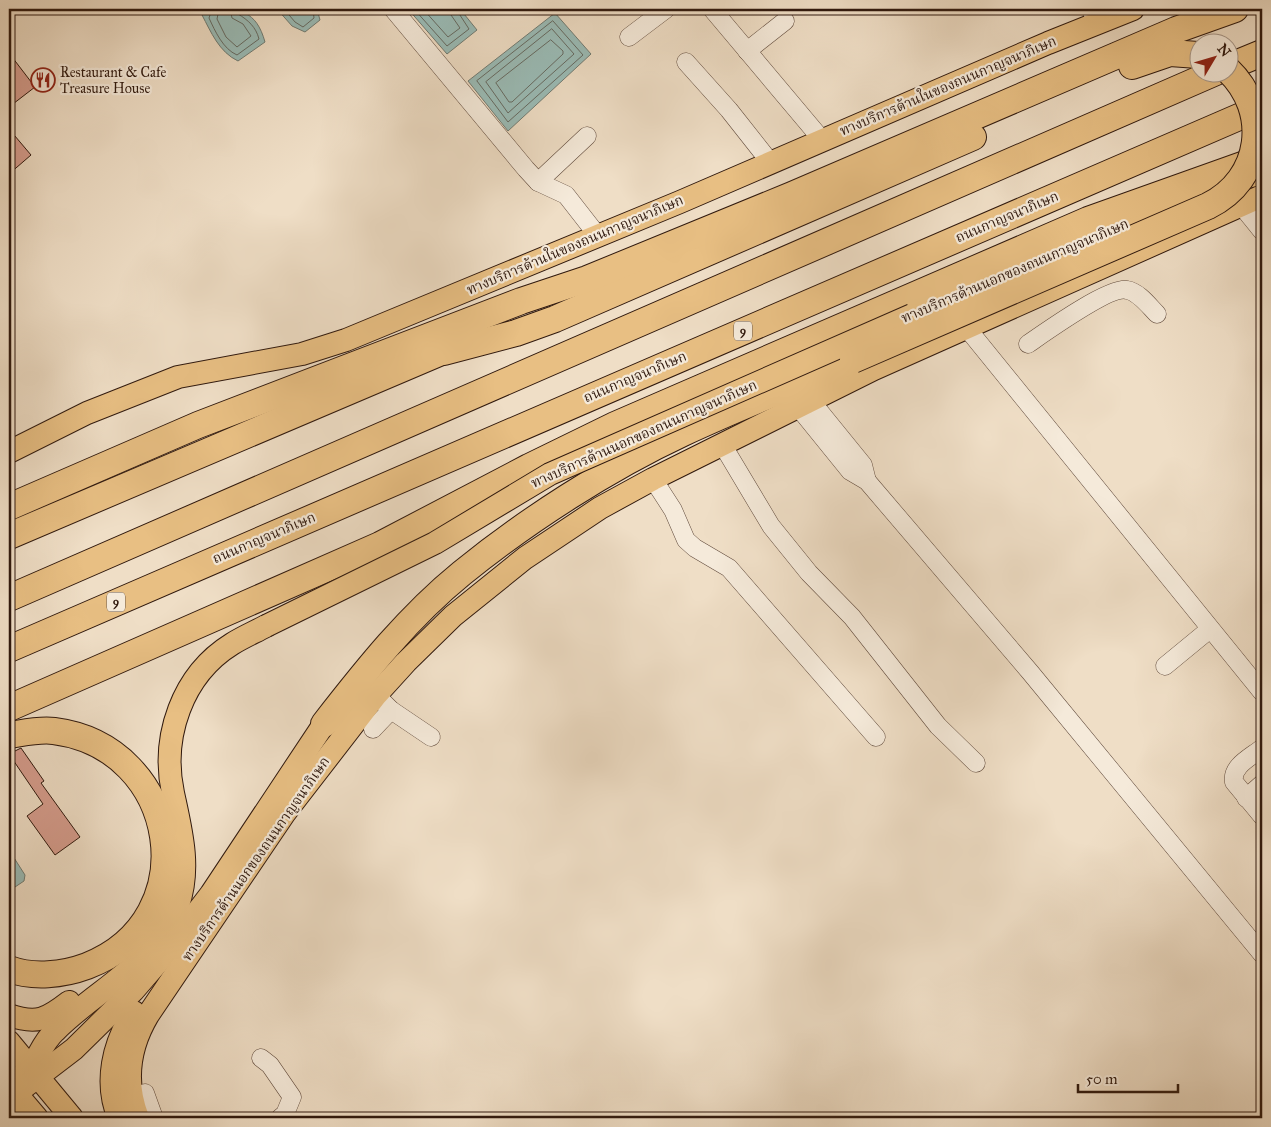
<svg xmlns="http://www.w3.org/2000/svg" width="1271" height="1127" viewBox="0 0 1271 1127" font-family="'IM FELL Great Primer','Noto Serif Thai',serif">
<style>
.water{fill:#9abcb7;stroke:#707b73}
.lines{fill:none;stroke-linecap:round;stroke-linejoin:round}
.shore{stroke:#656a62;stroke-width:1}
.building{fill:#d69d8e;stroke:#30190e}
.minor-casing{stroke:#604a3c;stroke-width:19}
.major-casing{stroke:#30190e;stroke-width:24}
.highway-casing{stroke:#30190e;stroke-width:28}
.minor{stroke:#f5eada;stroke-width:18}
.major{stroke:#e8bf83;stroke-width:22}
.highway{stroke:#e8bf83;stroke-width:26}
.major-bridge-casing{stroke:#30190e;stroke-width:24;stroke-linecap:butt}
.highway-bridge-casing{stroke:#30190e;stroke-width:28;stroke-linecap:butt}
.major-bridge{stroke:#e8bf83;stroke-width:22}
.highway-bridge{stroke:#e8bf83;stroke-width:26}
.labels{text-anchor:middle;dominant-baseline:central;stroke-width:4.5;stroke-linejoin:round;paint-order:stroke}
.shield{fill:#f5eada;stroke:#6b584b;stroke-width:1}
.shield-label{font-size:12px;font-weight:bold;fill:#30190e}
.poi-label{font-size:14px;fill:#30190e;stroke:#f5eada;text-anchor:start}
.street-label{font-size:14px;fill:#30190e;stroke:#f5eada}
</style>
<rect width="100%" height="100%" fill="#efdec6"/>
<filter id="stains"><feTurbulence type="fractalNoise" baseFrequency=".004" numOctaves="4"/><feColorMatrix values="0 0 0 0 .2 0 0 0 0 .09 0 0 0 0 .02 0 0 0 .5 -.17"/></filter>
<radialGradient id="worn" r=".72"><stop offset=".6" stop-color="#630" stop-opacity="0"/><stop offset="1" stop-color="#630" stop-opacity=".3"/></radialGradient>
<g class="water">
<path d="M211,9c29,0 45,1 54,33l-27,19c-19,-9 -27,-29 -36,-46z"/>
<polygon points="277,9 317,9 320,20 305,32 292,26"/>
<polygon points="408,9 460,9 477,30 447,54"/>
<polygon points="555,13 591,54 508,131 468,81"/>
<polygon points="9,850 25,875 24,881 9,891"/>
</g>
<g class="lines">
<g class="shore">
<path d="M212,9l-3,9c6,13 14,31 28,37l22,-16c-3,-12 -11,-19 -21,-25l-2,-5"/>
<polyline points="219,9 217,19 226,37 237,47 251,36 243,24 232,18 230,9"/>
<polyline points="284,9 295,22 303,27 314,18 313,9"/>
<polyline points="414,9 447,46 469,29 456,9"/>
<polyline points="423,9 448,37 460,28 451,15 450,9"/>
<polygon points="553,21 583,55 508,122 477,81"/>
<polygon points="552,29 574,54 508,113 486,82"/>
<polygon points="551,40 563,51 563,54 512,102 509,102 496,83"/>
</g>
</g>
<g class="building">
<polygon points="9,53 35,87 9,107"/>
<polygon points="9,129 31,155 9,174"/>
<polygon points="21,748 44,781 41,783 80,837 55,855 27,816 43,804 9,754"/>
</g>
<g class="lines">
<g class="minor-casing">
<g id="minor">
<polyline points="393,9 526,169 538,182 566,195 598,236"/>
<polyline points="712,9 823,141"/>
<polyline points="1090,9 1099,21"/>
<polyline points="629,37 666,9"/>
<polyline points="747,51 785,21"/>
<polyline points="686,62 729,110 770,162"/>
<polyline points="538,182 587,136"/>
<polyline points="1241,205 1262,231"/>
<polyline points="966,327 1262,692"/>
<path d="M1028,344c16,-11 82,-58 99,-54 12,2 22,16 30,24"/>
<polyline points="811,401 863,465 867,481"/>
<polyline points="799,408 850,471 867,481 1030,672 1262,954"/>
<polyline points="722,444 771,526 809,573 852,617 938,726 976,763"/>
<polyline points="653,479 673,510 686,540 695,548 729,568 876,737"/>
<polyline points="1165,666 1210,629"/>
<polyline points="376,695 391,710 431,737"/>
<polyline points="373,729 391,710"/>
<path d="M1262,748c-11,9 -31,18 -28,34l28,34"/>
<polyline points="1246,798 1262,784"/>
<polyline points="261,1058 270,1065 292,1097 285,1114 280,1118"/>
<polyline points="145,1093 154,1118"/>
</g>
</g>
<g class="major-casing">
<g id="major">
<polyline points="912,315 1092,236 1216,186 1262,173"/>
<polyline points="9,452 87,413 178,377 302,354 346,340 680,202 1048,43 1133,9"/>
<path d="M9,1015c28,10 38,4 60,-13"/>
<polyline points="9,1042 72,1118"/>
<path d="M9,1085c7,-5 15,-10 21,-17 9,-11 12,-25 25,-37 40,-41 104,-69 123,-126 13,-37 3,-75 -5,-112 -12,-56 9,-118 59,-149 11,-7 23,-12 34,-18"/>
<polyline points="9,1085 37,1118"/>
<polyline points="23,1088 74,1049 133,991 165,954 211,894 324,724 339,715"/>
<path d="M119,1118c-15,-35 -6,-75 15,-106"/>
<path d="M138,1118c-14,-36 -9,-71 10,-103l136,-201 92,-119 30,-33 47,-46 72,-58 75,-50 53,-29 221,-110 388,-173"/>
</g>
</g>
<g class="highway-casing">
<g id="highway">
<polyline points="1132,66 1170,53 1198,55"/>
<polyline points="1228,67 1262,53"/>
<polyline points="444,352 516,333 555,319 973,137"/>
<polyline points="9,507 198,425 521,301 587,279 792,195 1176,30 1235,9"/>
<polyline points="9,536 460,344"/>
<polyline points="9,598 1216,72"/>
<polyline points="9,649 1262,107"/>
<polyline points="9,708 380,545 529,467 615,425 1088,220 1262,158"/>
<path d="M324,724c42,-54 85,-108 138,-151 64,-52 146,-105 221,-140 56,-26 113,-49 170,-73"/>
<path d="M9,735c14,-2 30,-6 45,-4 126,16 154,188 33,235 -24,9 -54,12 -78,3"/>
<polyline points="9,1117 10,1118"/>
</g>
</g>
<use href="#minor" class="minor"/>
<use href="#major" class="major"/>
<use href="#highway" class="highway"/>
<g class="major-bridge-casing">
<polyline id="major-bridge" points="266,626 435,543 550,474 912,315"/>
</g>
<g class="highway-bridge-casing">
<path id="highway-bridge" d="M853,360l355,-154c55,-27 63,-95 20,-136"/>
</g>
<use href="#major-bridge" class="major-bridge"/>
<use href="#highway-bridge" class="highway-bridge"/>
</g>
<defs>
<g id="restaurant-ring" transform="scale(1.25)"><circle r="9.5" fill="#f5eada" stroke="#8f2418" stroke-width="1.5"/><path d="M-5-6h1v4h1v-4h1v4h1v-4h1v5L-1.5 .5V6h-2V.5L-5-1ZM5-6V6H3V1.5H1.5Q1.5-4 5-6Z" fill="#8f2418"/></g>
</defs>
<g fill-rule="evenodd">
<use href="#restaurant-ring" x="43" y="80"/>
</g>
<g class="labels">
<g class="shield">
<rect x="734" y="321.5" width="18" height="19" rx="4"/>
<rect x="107" y="592.5" width="18" height="19" rx="4"/>
</g>
<g class="shield-label">
<text x="743" y="331">9</text>
<text x="116" y="602">9</text>
</g>
<g class="poi-label">
<text x="60" y="72">Restaurant &amp; Cafe<tspan x="60" dy="16">Treasure House</tspan></text>
</g>
<g class="street-label">
<text transform="translate(948 86) rotate(-23)">ทางบริการด้านในของถนนกาญจนาภิเษก</text>
<text transform="translate(1007 217) rotate(-23)">ถนนกาญจนาภิเษก</text>
<text transform="translate(575 245) rotate(-23)">ทางบริการด้านในของถนนกาญจนาภิเษก</text>
<text transform="translate(1015 271) rotate(-23)">ทางบริการด้านนอกของถนนกาญจนาภิเษก</text>
<text transform="translate(635 377) rotate(-23)">ถนนกาญจนาภิเษก</text>
<text transform="translate(644 434) rotate(-24)">ทางบริการด้านนอกของถนนกาญจนาภิเษก</text>
<text transform="translate(264 538) rotate(-23)">ถนนกาญจนาภิเษก</text>
<text transform="translate(256 859) rotate(-55)">ทางบริการด้านนอกของถนนกาญจนาภิเษก</text>
</g>
</g>
<rect width="1271" height="1127" fill="none" stroke="#efdec6" stroke-width="30"/>
<rect x="10" y="10" width="1251" height="1107" fill="none" stroke="#30190e" stroke-width="2.5"/>
<rect x="15" y="15" width="1241" height="1097" fill="none" stroke="#30190e"/>
<g transform="translate(1214 58) rotate(52)"><circle r="24" fill="#f5eada" stroke="#a69688"/>
<path d="M0-4L9 19L0 12L-9 19Z" fill="#8f2418"/>
<text y="-8" font-size="14" font-weight="bold" text-anchor="middle" fill="#30190e">N</text>
</g>
<path d="M1078 1084v8h100v-8" fill="none" stroke="#30190e" stroke-width="2.5"/>
<text x="1086" y="1084" font-size="15" fill="#30190e" stroke="#f5eada" stroke-width="4" paint-order="stroke">50 m</text>
<rect width="100%" height="100%" filter="url(#stains)"/>
<rect width="100%" height="100%" fill="url(#worn)"/>
</svg>
